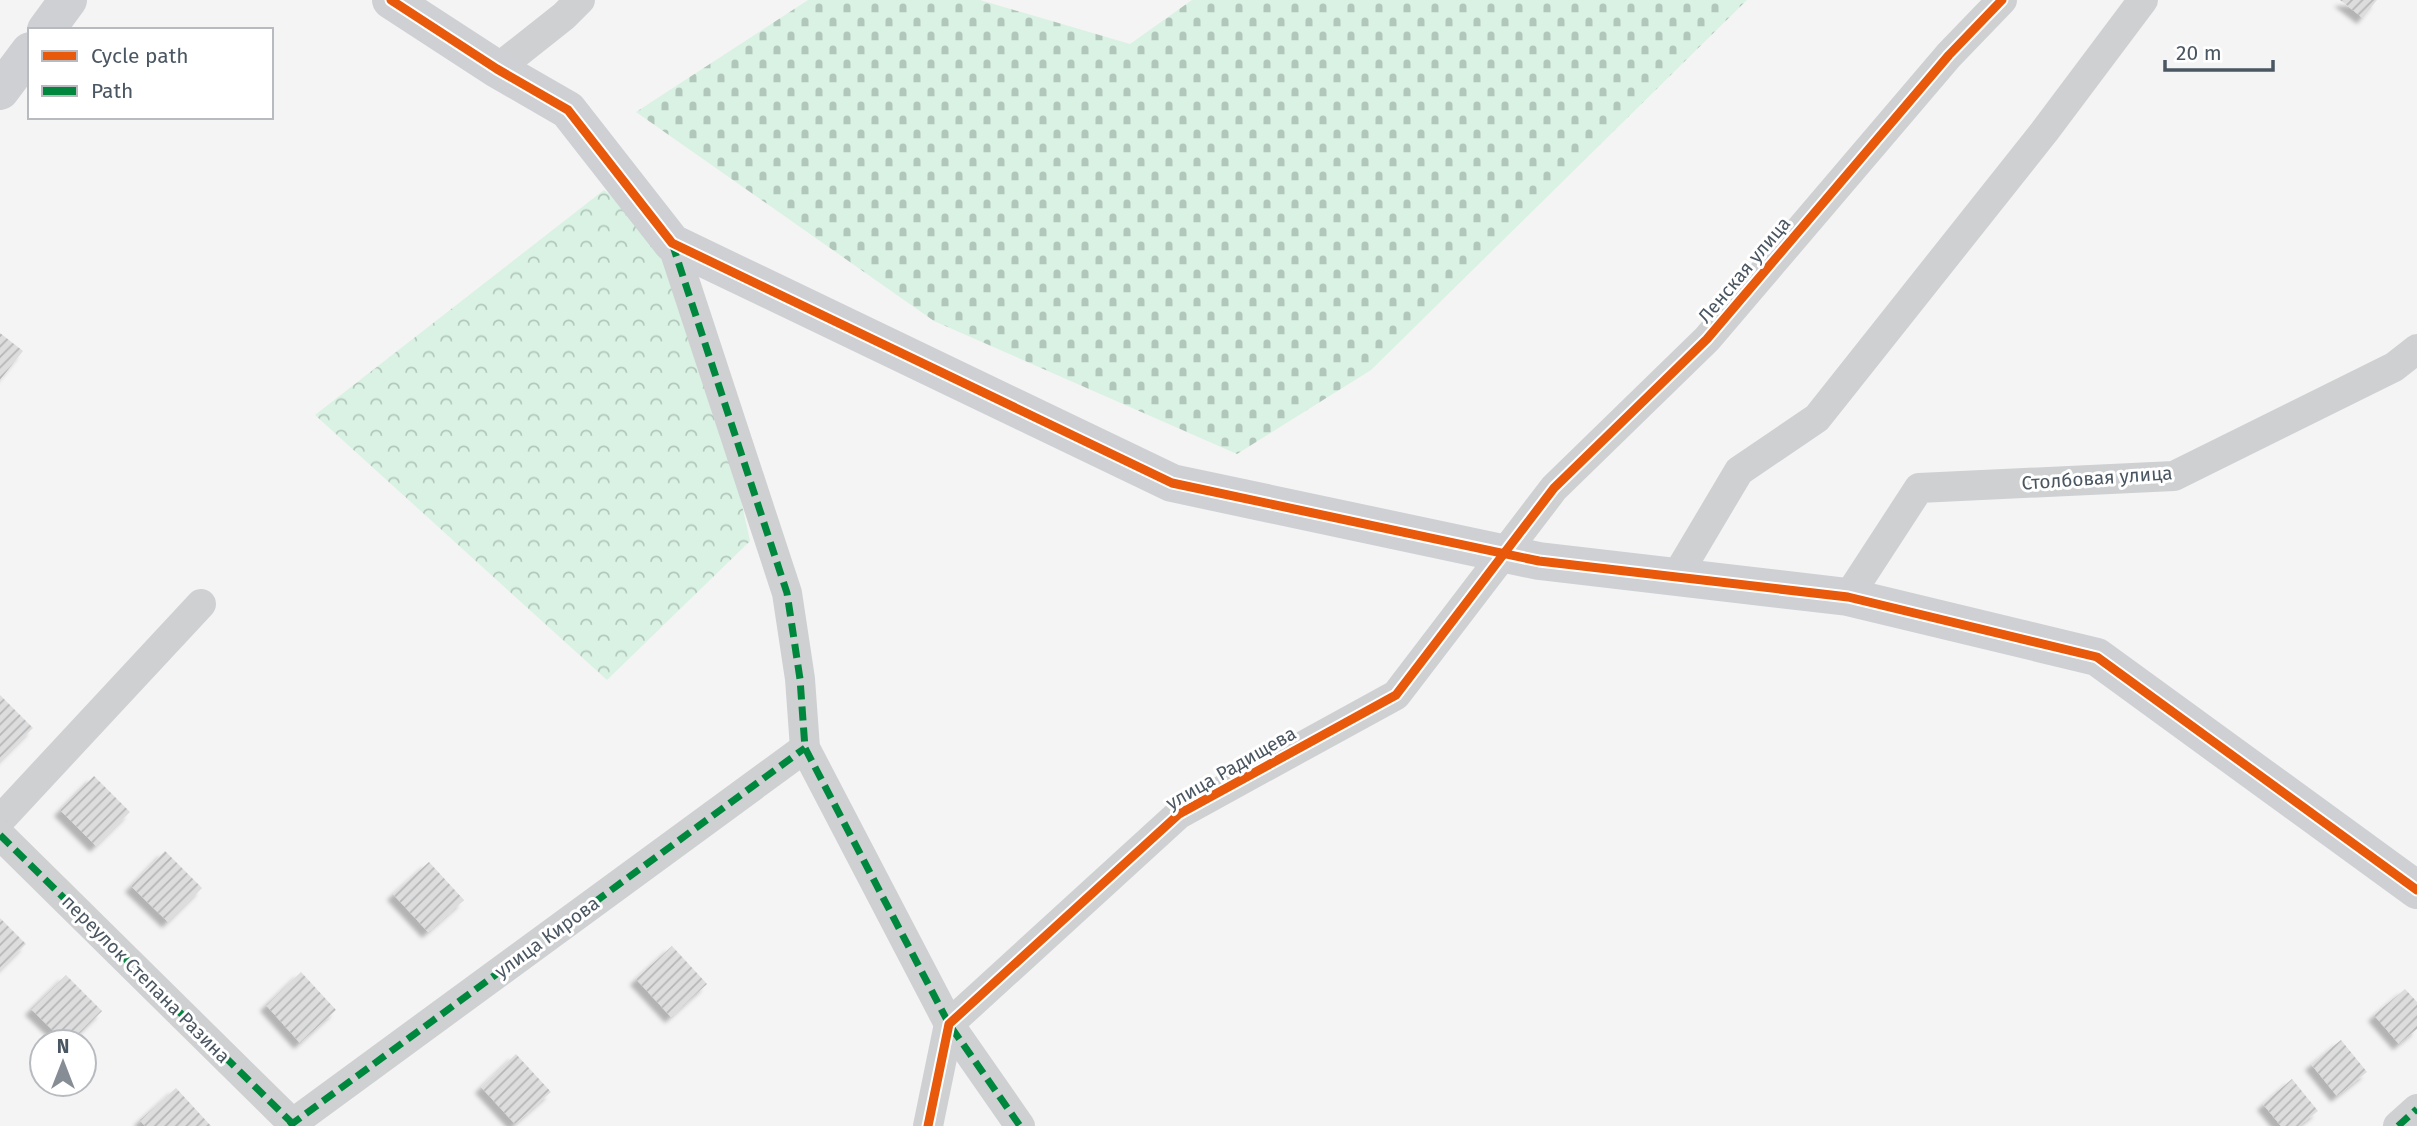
<svg xmlns="http://www.w3.org/2000/svg" width="2417" height="1126" viewBox="0 0 2417 1126" font-family="'Fira Sans',sans-serif">
<style>
.forest{fill:url(#forest-crowns)}
.cemetery{fill:url(#cemetery-stones)}
.building{fill:url(#building-hatch);filter:url(#shadow)}
.lines{fill:none;stroke-linecap:round;stroke-linejoin:round}
.street{stroke:#ced0d2;stroke-width:30}
.secondary{stroke:#ced0d4;stroke-width:38}
.quiet{stroke:#00873e;stroke-width:7;stroke-dasharray:14 7;stroke-linecap:butt}
.cycleway-casing{stroke:#fff;stroke-width:13}
.cycleway{stroke:#e8590c;stroke-width:9}
.labels{text-anchor:middle;dominant-baseline:central;stroke-width:6;stroke-linejoin:round;paint-order:stroke}
.street-label{font-size:19px;fill:#4a5661;stroke:#fff}
</style>
<defs>
<pattern id="forest-crowns" width="20" height="18" patternUnits="userSpaceOnUse" patternTransform="scale(1.75)"><rect width="20" height="18" fill="#d9f2e3"/><path d="M2 6a3 3 0 1 1 6 0M12 15a3 3 0 1 1 6 0" fill="none" stroke="#b2c7bb"/></pattern>
<pattern id="cemetery-stones" width="16" height="16" patternUnits="userSpaceOnUse" patternTransform="scale(1.75)"><rect width="16" height="16" fill="#d9f2e3"/><path d="M2 7V4a2 2 0 0 1 4 0v3zM10 15v-3a2 2 0 0 1 4 0v3z" fill="#b2c7bb"/></pattern>
<pattern id="building-hatch" width="6" height="6" patternUnits="userSpaceOnUse" patternTransform="scale(1.75)"><rect width="6" height="6" fill="#ddddde"/><path d="M-1 1l2-2M0 6l6-6M5 7l2-2" fill="none" stroke="#b5b6b7"/></pattern>
<filter id="shadow"><feDropShadow dx="-6" dy="6" stdDeviation="2" flood-color="#0004"/></filter>
</defs>
<rect width="100%" height="100%" fill="#f4f4f4"/>
<polygon class="forest" points="604,190 687,255 750,541 607,680 315,415"/>
<polygon class="cemetery" points="808,0 980,0 1130,44 1192,0 1747,0 1371,370 1237,454 934,321 636,112"/>
<g class="building">
<polygon points="2340,0 2377,0 2363,18"/>
<polygon points="0,333 23,351 0,380"/>
<polygon points="0,695 33,728 0,761"/>
<polygon points="94,776 130,812 96,846 60,810"/>
<polygon points="165,851 202,888 168,922 131,886"/>
<polygon points="429,862 464,900 428,932 393,894"/>
<polygon points="0,918 26,944 0,970"/>
<polygon points="672,946 707,984 671,1017 636,979"/>
<polygon points="301,972 336,1010 300,1043 266,1005"/>
<polygon points="66,975 102,1011 71,1042 65,1042 31,1009"/>
<polygon points="2405,989 2417,1002 2417,1029 2399,1044 2374,1015"/>
<polygon points="2341,1040 2367,1072 2337,1096 2311,1064"/>
<polygon points="516,1054 551,1092 515,1124 481,1087"/>
<polygon points="2292,1079 2318,1111 2299,1126 2281,1126 2263,1104"/>
<polygon points="176,1088 211,1126 145,1126 140,1120"/>
</g>
<g class="lines">
<g class="street">
<polyline points="497,69 564,16 580,0"/>
<polyline points="672,243 787,593 800,679 805,748 949,1024 1020,1126"/>
<polyline points="1676,577 1739,471 1817,418 2044,132 2143,0"/>
<polyline points="1848,597 1919,488 2174,476 2394,367 2417,349"/>
<polyline points="0,820 201,604"/>
<polyline points="0,835 292,1123"/>
<polyline points="289,1126 805,748"/>
<polyline points="928,1126 949,1024 1179,814 1396,695 1554,488 1707,339 1949,55 2002,0"/>
<polyline points="2398,1126 2417,1109"/>
</g>
<g class="secondary">
<polyline points="391,0 497,69 568,110 672,243 1172,483 1539,561 1848,597 2097,657 2417,890"/>
<polyline points="46,30 68,0"/>
<polyline points="0,91 30,51"/>
</g>
<g class="quiet">
<polyline points="672,243 787,593 800,679 805,748 949,1024 1020,1126"/>
<polyline points="0,835 292,1123"/>
<polyline points="289,1126 805,748"/>
<polyline points="2398,1126 2417,1109"/>
</g>
<g class="cycleway-casing">
<g id="cycleway">
<polyline points="391,0 497,69 568,110 672,243 1172,483 1539,561 1848,597 2097,657 2417,890"/>
<polyline points="928,1126 949,1024 1179,814 1396,695 1554,488 1707,339 1949,55 2002,0"/>
</g>
</g>
<use href="#cycleway" class="cycleway"/>
</g>
<g class="labels">
<g class="street-label">
<text transform="translate(1744 270) rotate(-50)">Ленская улица</text>
<text transform="translate(2097 478) rotate(-4)">Столбовая улица</text>
<text transform="translate(1231 768) rotate(-30)">улица Радищева</text>
<text transform="translate(547 937) rotate(-36)">улица Кирова</text>
<text transform="translate(146 979) rotate(45)">переулок Степана Разина</text>
</g>
</g>
<rect x="28" y="28" width="245" height="91" fill="#ffffff" stroke="#b7bbc0" stroke-width="2"/>
<rect x="42" y="51" width="35" height="10" fill="#e8590c" stroke="#b7bbc0" stroke-width="2"/>
<text x="91" y="63" font-size="21" fill="#4a5661">Cycle path</text>
<rect x="42" y="86" width="35" height="10" fill="#00873e" stroke="#b7bbc0" stroke-width="2"/>
<text x="91" y="98" font-size="21" fill="#4a5661">Path</text>
<g transform="translate(63 1063)"><circle r="33" fill="#ffffff" stroke="#b7bbc0" stroke-width="2"/>
<path d="M0-5L12 26L0 18L-12 26Z" fill="#868d94"/>
<text y="-10" font-size="19" font-weight="bold" text-anchor="middle" fill="#4a5661">N</text>
</g>
<path d="M2165 60v10h108v-10" fill="none" stroke="#4a5661" stroke-width="3.5"/>
<text x="2176" y="60" font-size="21" fill="#4a5661" stroke="#ffffff" stroke-width="5" paint-order="stroke">20 m</text>
</svg>
